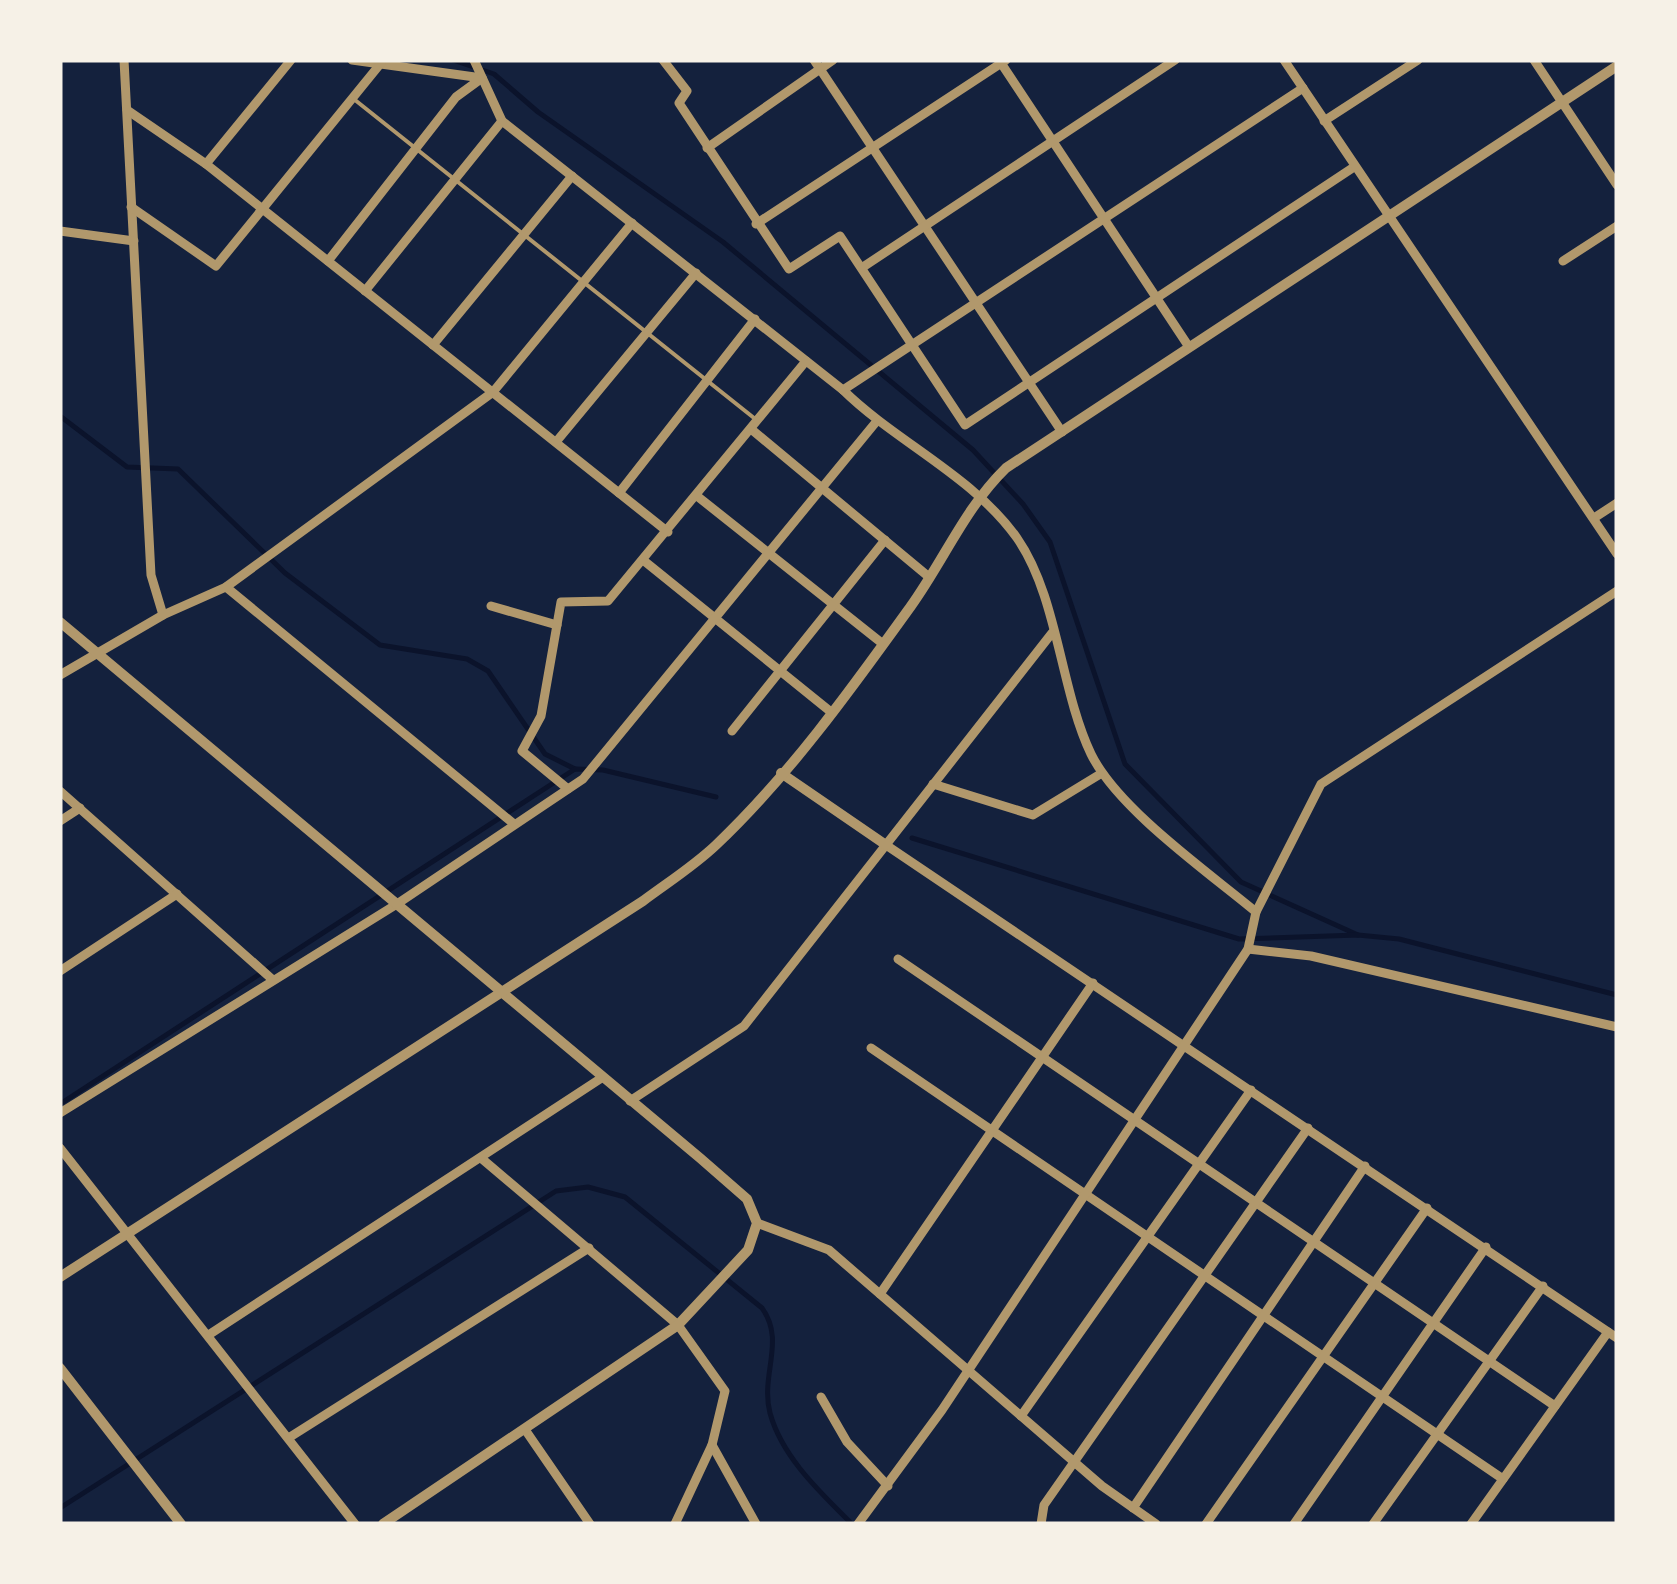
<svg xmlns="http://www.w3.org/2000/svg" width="1677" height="1584" viewBox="0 0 1677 1584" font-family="Arial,sans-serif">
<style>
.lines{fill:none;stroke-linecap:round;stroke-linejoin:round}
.stream{stroke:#0b132b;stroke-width:5}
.service{stroke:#b1986c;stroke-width:4}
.minor{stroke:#b1986c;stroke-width:9}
.tertiary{stroke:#b1986c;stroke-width:10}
</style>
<rect width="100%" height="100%" fill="#14213d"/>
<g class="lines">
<g class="stream">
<polyline points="453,60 494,74 538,112 723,242 973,450 1023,504 1050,542 1125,764 1241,882 1358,935"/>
<polyline points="60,416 127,467 178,469 285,573 380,645 467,659 488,671 545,754 575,769"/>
<polyline points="912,838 1239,939 1358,935 1399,939 1617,995"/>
<polyline points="60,1104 575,769 603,770 716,797"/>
<path d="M60,1508l496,-317 32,-4 37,10 137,111c24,33 -2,67 8,105 12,44 50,79 82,111"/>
</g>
<polyline class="service" points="355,100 754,418"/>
<g class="minor">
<polyline points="124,60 151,575 163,615"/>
<polyline points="352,60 482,78"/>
<path d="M474,60l28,61 341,269c53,52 130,86 174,148 41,59 43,151 74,216 27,55 117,118 165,158"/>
<polyline points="663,60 687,91 679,103 789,269 840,236 965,425 1354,167"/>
<polyline points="814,60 1062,432"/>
<polyline points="999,60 1189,347"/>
<polyline points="1284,60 1617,554"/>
<polyline points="1534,60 1617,185"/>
<polyline points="127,110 206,164 668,532"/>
<polyline points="1324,121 1418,60"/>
<polyline points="707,148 833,60"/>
<polyline points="206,164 291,60"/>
<polyline points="131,207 216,266 381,63"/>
<polyline points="756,224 1006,60"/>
<polyline points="60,231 134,241"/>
<polyline points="328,261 456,97 482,78"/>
<polyline points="1563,261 1617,226"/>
<polyline points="863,267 1175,60"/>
<polyline points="365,291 502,121"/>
<polyline points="433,345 572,176"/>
<polyline points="843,390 1303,88"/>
<polyline points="751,429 929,577"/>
<polyline points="556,442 696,273"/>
<polyline points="619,493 755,319"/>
<polyline points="697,496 883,644"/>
<polyline points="1594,518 1617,503"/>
<polyline points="643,560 831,712"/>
<polyline points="226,587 514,824"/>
<polyline points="491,606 557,625"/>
<polyline points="60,675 163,615 226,587 493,392 632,223"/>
<polyline points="732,731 885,540"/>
<polyline points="933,784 1033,815 1102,773"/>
<polyline points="568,789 522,751 541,716 561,602 608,601 806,361"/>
<polyline points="60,791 273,980"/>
<polyline points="60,821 80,808"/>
<polyline points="886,845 1617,1338"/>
<polyline points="1248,949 1311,956 1617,1027"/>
<polyline points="898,959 1555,1406"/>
<polyline points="60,971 177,894"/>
<polyline points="871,1048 1503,1479"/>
<polyline points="630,1101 744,1026 1052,633"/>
<polyline points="60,1113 397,904 583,779 876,422"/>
<polyline points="60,1148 355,1524"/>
<polyline points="481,1158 678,1325 725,1391 712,1445 675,1524"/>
<polyline points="757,1223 829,1250 1102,1486 1156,1524"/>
<polyline points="880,1294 1093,983"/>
<polyline points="210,1334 603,1077"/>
<polyline points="821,1397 847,1442 888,1486"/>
<polyline points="1021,1416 1251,1090"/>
<polyline points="526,1431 590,1524"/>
<polyline points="290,1437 589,1248"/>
<polyline points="712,1445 756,1524"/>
<polyline points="1133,1508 1365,1166"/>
<polyline points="858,1524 942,1410 1248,949 1256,912 1321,784 1617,591"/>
<polyline points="1041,1524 1044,1505 1308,1128"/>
<polyline points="1206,1524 1427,1208"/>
<polyline points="1294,1524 1486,1247"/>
<polyline points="1373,1524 1543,1286"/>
<polyline points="1471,1524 1608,1332"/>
</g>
<g class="tertiary">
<polyline points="60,622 700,1158 747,1199 757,1223 748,1250 678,1325 383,1524"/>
<polyline points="781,773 886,845"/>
<path d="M60,1277l583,-376c24,-18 51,-35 73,-56 73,-69 136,-157 195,-239 33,-46 54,-98 95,-138l611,-402"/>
<polyline points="60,1368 181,1524"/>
</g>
</g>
<rect width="1677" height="1584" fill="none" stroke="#f6f1e7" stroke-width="125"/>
</svg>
